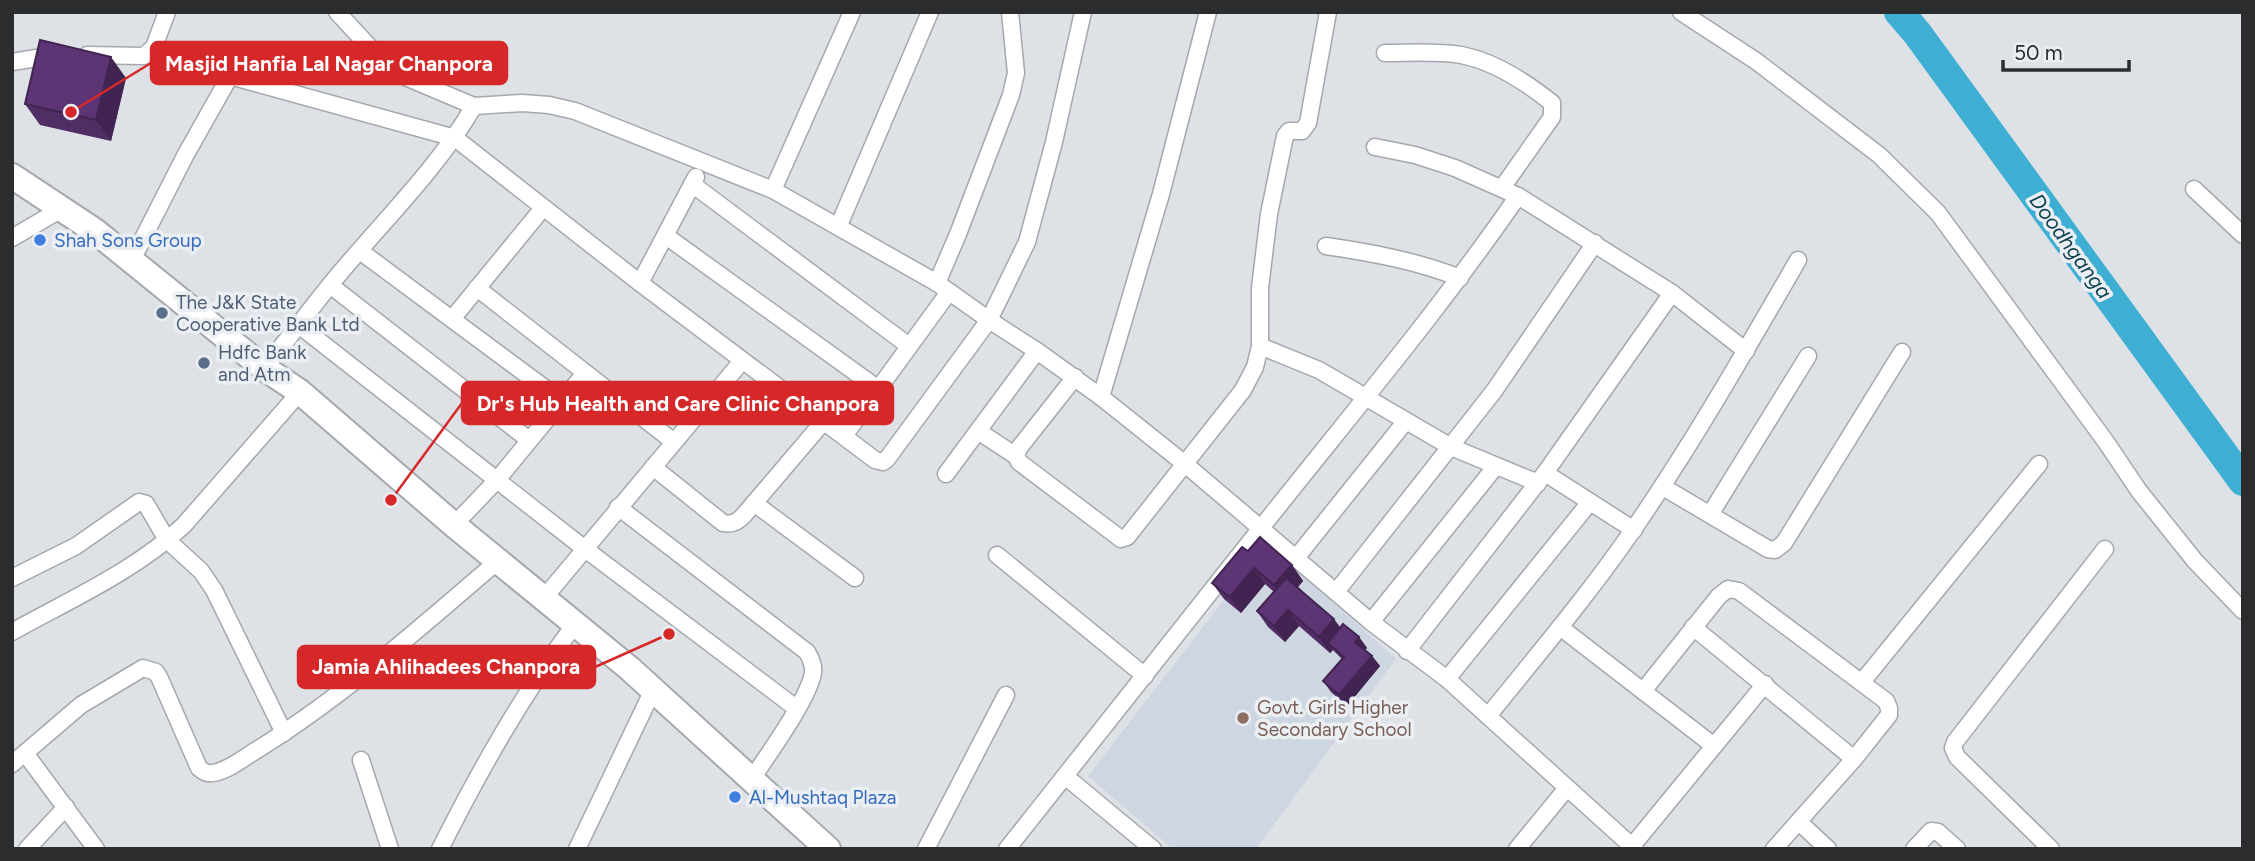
<svg xmlns="http://www.w3.org/2000/svg" width="2255" height="861" viewBox="0 0 2255 861" font-family="Figtree,sans-serif">
<style>
.built{fill:#ced7e1}
.lines{fill:none;stroke-linecap:round;stroke-linejoin:round}
.river{stroke:#3eaed2;stroke-width:30}
.minor-casing{stroke:#a4a8ad;stroke-width:19}
.primary-casing{stroke:#a4a8ad;stroke-width:28}
.minor{stroke:#fff;stroke-width:16}
.primary{stroke:#fff;stroke-width:24}
.wall{fill:#502d64}
.shaded-wall{fill:#412451}
.building{fill:#5d3474;stroke:#412451;stroke-width:2}
.shop-dot{fill:#3f7fe0;stroke:#ebeff4;stroke-width:2.5}
.service-dot{fill:#5c6f8a;stroke:#ebeff4;stroke-width:2.5}
.education-dot{fill:#8d6e63;stroke:#ebeff4;stroke-width:2.5}
.labels{text-anchor:middle;dominant-baseline:central;stroke-width:7;stroke-linejoin:round;paint-order:stroke}
.shop-label{font-size:19px;fill:#366cbe;stroke:#ebeff4;text-anchor:start}
.service-label{font-size:19px;fill:#4e5e75;stroke:#ebeff4;text-anchor:start}
.education-label{font-size:19px;fill:#785e54;stroke:#ebeff4;text-anchor:start}
.water-label{font-size:21px;font-style:italic;fill:#104150;stroke:#ebeff4}
.leader{fill:none;stroke:#d62828;stroke-width:2.5}
.callout-dot{fill:#d62828;stroke:#ebeff4;stroke-width:2.5}
.callout{fill:#d62828;stroke:#d62828;stroke-width:2.5}
.callout-label{font-size:21px;text-anchor:middle;font-weight:bold;fill:#fff}
</style>
<rect width="100%" height="100%" fill="#dee2e7"/>
<polygon class="built" points="1267,544 1396,659 1256,849 1173,849 1088,776"/>
<g class="lines">
<polyline class="river" points="1899,12 1917,33 2243,481"/>
<g class="minor-casing">
<g id="minor">
<polyline points="337,12 376,54 403,76 474,106 522,103 549,105 575,111 773,190 937,283 989,320 1037,351 1101,397 1185,464 1371,622 1447,679 1635,849"/>
<polyline points="1681,12 1756,61 1879,155 1938,213 2106,442 2139,491 2195,561 2243,611"/>
<polyline points="150,52 230,76 455,138 640,283 875,460 883,462 887,459 989,320 1027,242 1054,142 1083,12"/>
<path d="M1385,53c25,0 52,-2 76,2 32,6 66,28 91,48v14l-50,71"/>
<polyline points="87,55 144,56 154,47 167,12"/>
<polyline points="12,62 55,55"/>
<polyline points="1375,147 1415,155 1455,168 1518,196 1672,293 1746,351"/>
<polyline points="692,184 909,346"/>
<polyline points="2194,189 2243,235"/>
<polyline points="773,190 852,12"/>
<polyline points="839,225 930,12"/>
<polyline points="666,236 877,388"/>
<polyline points="12,238 63,208"/>
<path d="M1326,246c47,7 91,15 134,32"/>
<polyline points="360,251 562,401"/>
<polyline points="131,262 185,156 230,76"/>
<polyline points="640,283 696,177"/>
<polyline points="937,283 958,234 1011,95 1016,73 1010,12"/>
<polyline points="330,285 529,440"/>
<polyline points="477,288 674,442"/>
<polyline points="452,319 543,208"/>
<polyline points="300,326 585,549 796,708"/>
<polyline points="1260,346 1319,370 1451,447 1538,483"/>
<path d="M264,368c23,-27 44,-56 66,-83 47,-58 107,-115 144,-179"/>
<polyline points="1075,377 1019,448 1016,456 1019,462 1121,539 1127,537 1243,390 1255,367 1260,346 1260,288 1269,214 1285,136 1289,131 1302,131 1308,123 1328,12"/>
<polyline points="1101,397 1161,194 1208,12"/>
<polyline points="978,431 1016,456"/>
<polyline points="844,436 949,292"/>
<path d="M653,467l70,56c9,2 15,-1 21,-8l80,-94"/>
<polyline points="1545,473 1634,530"/>
<polyline points="946,474 1037,351"/>
<polyline points="1663,487 1768,549 1775,550 1784,543 1902,352"/>
<polyline points="754,503 855,578"/>
<path d="M618,507l189,145c4,7 7,13 6,21 -5,27 -45,81 -61,106"/>
<polyline points="1711,513 1808,356"/>
<polyline points="454,525 497,480 585,373"/>
<polyline points="997,555 1145,676"/>
<polyline points="1296,558 1405,422"/>
<polyline points="12,578 76,546 139,502 146,504 167,540 201,571 214,590 284,733"/>
<polyline points="1336,592 1494,391 1595,243"/>
<polyline points="544,598 742,361"/>
<polyline points="1371,622 1496,466"/>
<polyline points="1560,627 1714,746"/>
<polyline points="1693,627 1854,759"/>
<path d="M12,632c59,-33 123,-61 172,-107l116,-133"/>
<polyline points="1407,651 1545,473 1672,293"/>
<polyline points="1447,679 1590,502"/>
<polyline points="1862,682 2039,464"/>
<polyline points="1643,691 1719,596 1728,589 1739,591 1886,701 1889,708 1889,715 1854,759 1774,849"/>
<path d="M1488,716c50,-62 102,-123 147,-189 59,-86 111,-177 163,-267"/>
<polyline points="25,753 96,849"/>
<polyline points="361,760 390,849"/>
<path d="M12,764l69,-59 62,-37 13,4 4,7 39,89c5,4 8,6 14,5 17,-3 33,-17 47,-25 86,-54 162,-122 239,-188"/>
<polyline points="1065,776 1153,849"/>
<polyline points="1799,822 1828,849"/>
<polyline points="1632,846 1765,684"/>
<polyline points="27,849 66,807"/>
<path d="M440,849c40,-79 82,-154 135,-225"/>
<polyline points="577,849 653,690"/>
<polyline points="926,849 1006,695"/>
<path d="M1007,849c85,-107 169,-215 254,-321 87,-110 177,-216 257,-332"/>
<polyline points="1517,849 1567,788"/>
<polyline points="1914,849 1931,831 1938,832 1957,849"/>
<polyline points="2051,849 1957,757 1953,748 1955,742 2105,549"/>
</g>
</g>
<g class="primary-casing">
<polyline id="primary" points="12,176 95,231 264,368 300,392 454,525 629,668 828,849"/>
</g>
<use href="#minor" class="minor"/>
<use href="#primary" class="primary"/>
</g>
<g class="wall">
<polygon points="126,78 111,141 40,125 25,104"/>
<polygon points="1248,551 1292,565 1303,581 1298,587 1340,628 1359,637 1367,648 1365,650 1372,656 1380,666 1347,706 1331,692 1323,681 1342,659 1333,650 1330,653 1299,626 1285,642 1268,627 1257,611 1274,592 1265,584 1241,613 1224,599 1212,583"/>
</g>
<g class="shaded-wall">
<polygon points="111,57 126,78 111,141 96,120"/>
<polygon points="1292,565 1303,581 1286,601 1274,585"/>
<polygon points="1254,568 1265,584 1241,613 1230,597"/>
<polygon points="1288,610 1299,626 1285,642 1274,626"/>
<polygon points="1334,619 1346,635 1328,643 1333,650 1330,653 1319,637"/>
<polygon points="1359,637 1367,648 1363,652 1355,642"/>
<polygon points="1372,656 1380,666 1347,706 1339,695"/>
</g>
<g class="building">
<polygon points="40,40 111,57 96,120 25,104"/>
<polygon points="1260,537 1292,565 1274,585 1254,568 1230,597 1212,583 1242,547 1248,551"/>
<polygon points="1286,578 1334,619 1319,637 1288,610 1274,626 1257,611"/>
<polygon points="1343,624 1359,637 1355,642 1372,656 1339,695 1323,681 1344,657 1328,643"/>
</g>
<g class="shop-dot">
<circle cx="40" cy="240" r="7"/>
<circle cx="735" cy="797" r="7"/>
</g>
<g class="service-dot">
<circle cx="162" cy="313" r="7"/>
<circle cx="204" cy="363" r="7"/>
</g>
<circle class="education-dot" cx="1243" cy="718" r="7"/>
<g class="labels">
<g class="shop-label">
<text x="54" y="240">Shah Sons Group</text>
<text x="749" y="797">Al-Mushtaq Plaza</text>
</g>
<g class="service-label">
<text x="176" y="302">The J&amp;K State<tspan x="176" dy="22">Cooperative Bank Ltd</tspan></text>
<text x="218" y="352">Hdfc Bank<tspan x="218" dy="22">and Atm</tspan></text>
</g>
<g class="education-label">
<text x="1257" y="707">Govt. Girls Higher<tspan x="1257" dy="22">Secondary School</tspan></text>
</g>
<g class="water-label">
<text transform="translate(2071 246) rotate(54)">Doodhganga</text>
</g>
</g>
<path class="leader" d="M71 112L151 63M391 500L462 403M669 634L595 667"/>
<g class="callout-dot">
<circle cx="71" cy="112" r="7"/>
<circle cx="391" cy="500" r="7"/>
<circle cx="669" cy="634" r="7"/>
</g>
<g class="callout">
<rect x="151" y="42" width="356" height="42" rx="7"/>
<rect x="462" y="382" width="431" height="42" rx="7"/>
<rect x="298" y="646" width="297" height="42" rx="7"/>
</g>
<g class="callout-label">
<text x="329" y="71">Masjid Hanfia Lal Nagar Chanpora</text>
<text x="678" y="411">Dr's Hub Health and Care Clinic Chanpora</text>
<text x="446" y="674">Jamia Ahlihadees Chanpora</text>
</g>
<rect width="2255" height="861" fill="none" stroke="#2b2c2e" stroke-width="28"/>
<path d="M2003 60v10h126v-10" fill="none" stroke="#2b2c2e" stroke-width="3.5"/>
<text x="2014" y="60" font-size="21" fill="#2b2c2e" stroke="#ebeff4" stroke-width="5" paint-order="stroke">50 m</text>
</svg>
